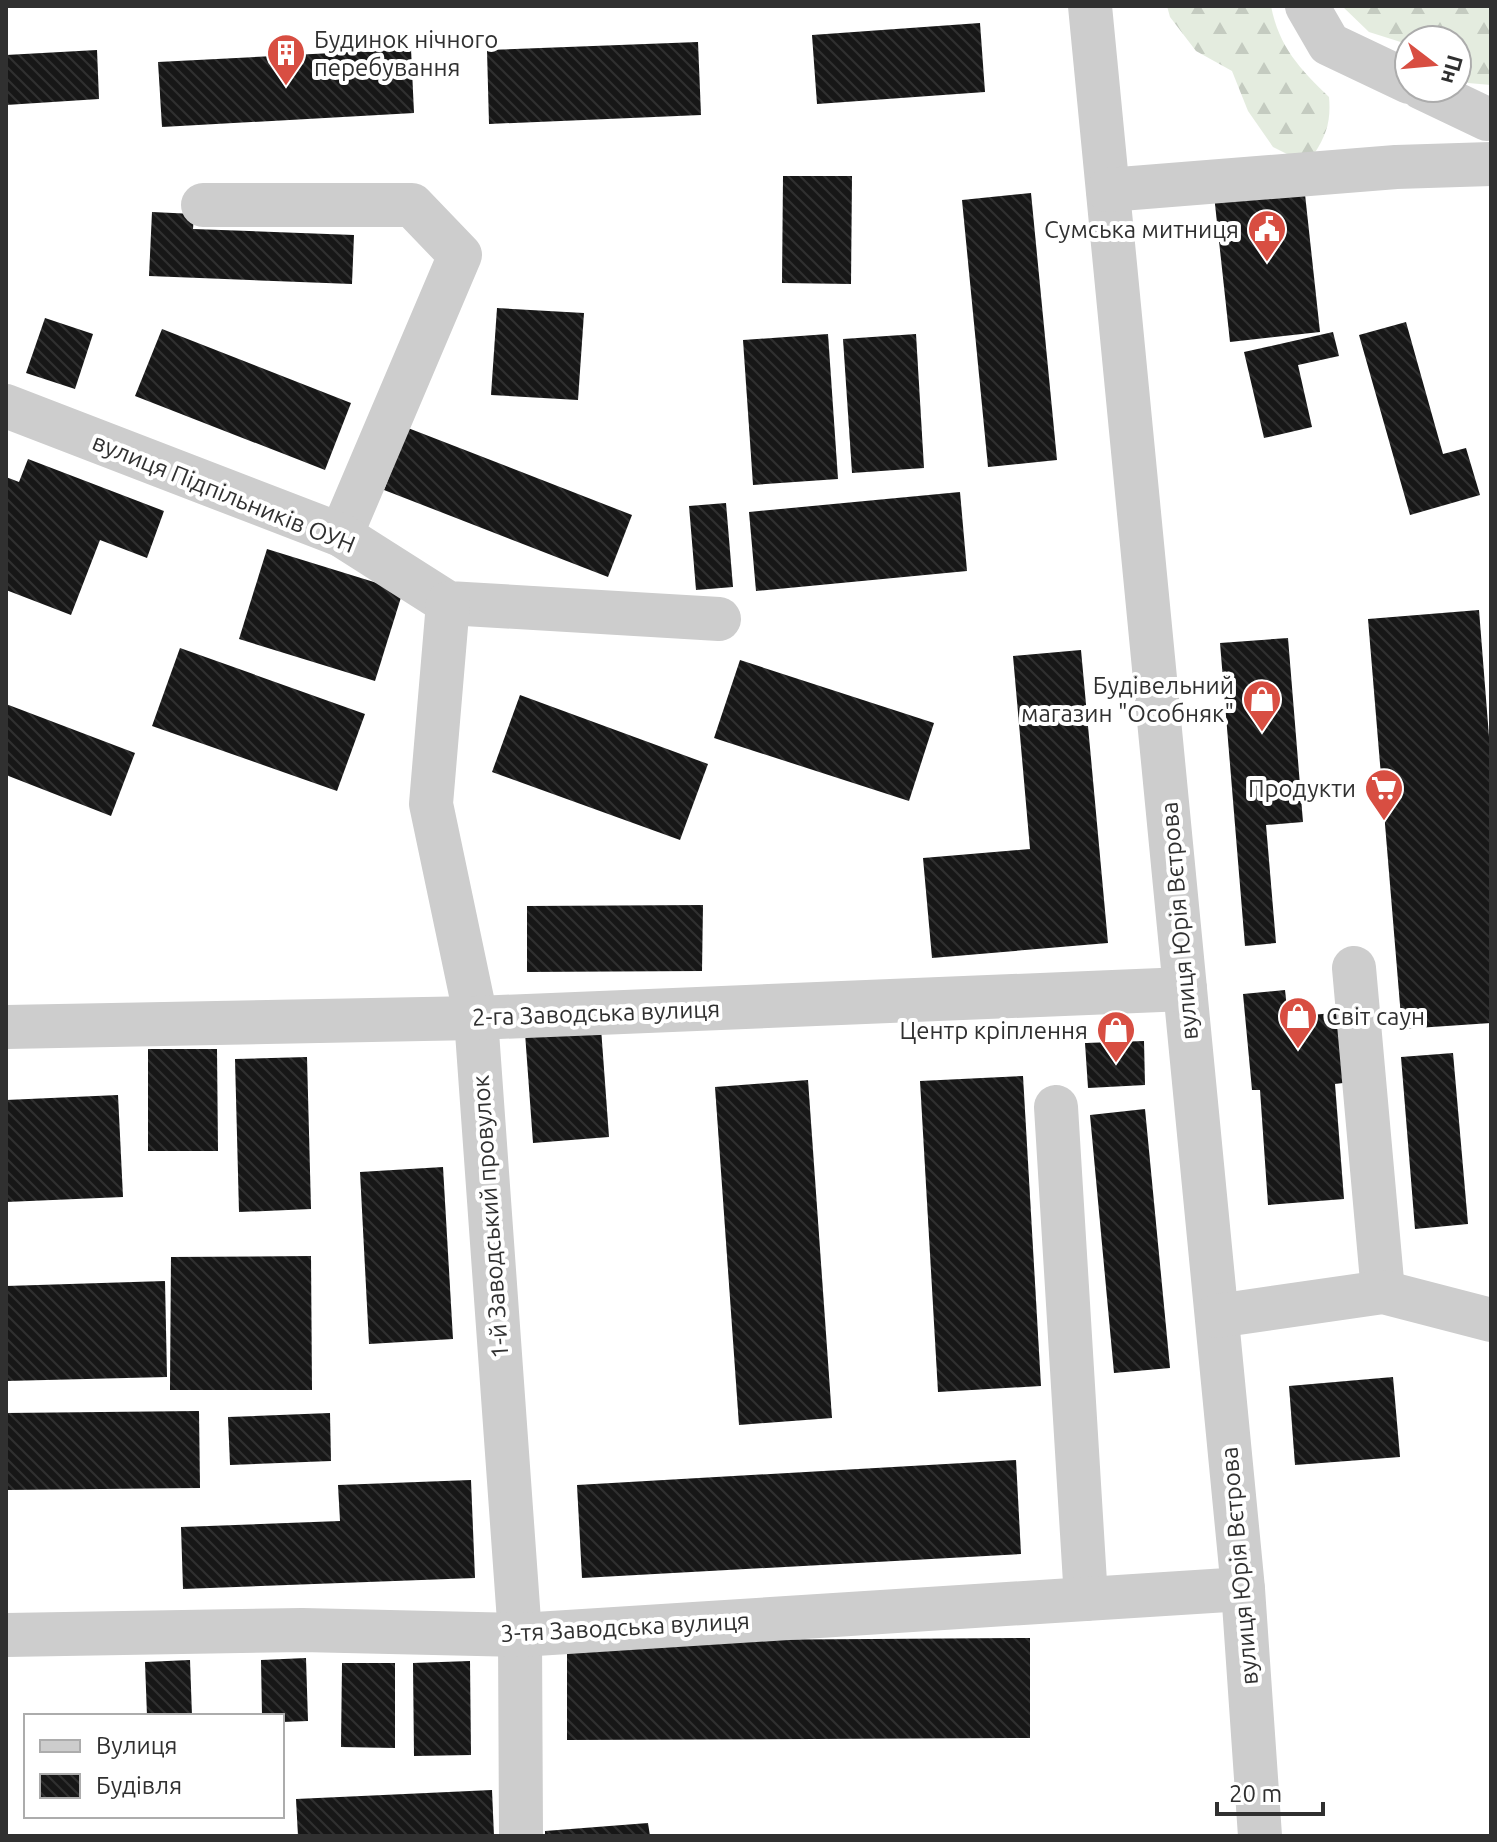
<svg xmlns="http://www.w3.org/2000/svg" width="1497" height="1842" viewBox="0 0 1497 1842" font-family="Ubuntu,sans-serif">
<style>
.forest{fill:url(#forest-firs)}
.building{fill:url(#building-back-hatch)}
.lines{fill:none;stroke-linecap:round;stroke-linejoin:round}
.minor{stroke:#cdcdcd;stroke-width:44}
.labels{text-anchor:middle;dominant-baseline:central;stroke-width:8;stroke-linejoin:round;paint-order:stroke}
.poi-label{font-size:24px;fill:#303030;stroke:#fff;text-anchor:end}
.street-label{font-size:24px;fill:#303030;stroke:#fff}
</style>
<defs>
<pattern id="forest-firs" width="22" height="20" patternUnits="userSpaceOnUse" patternTransform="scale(2)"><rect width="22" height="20" fill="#e4ecdf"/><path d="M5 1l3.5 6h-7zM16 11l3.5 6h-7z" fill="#c4cbc0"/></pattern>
<pattern id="building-back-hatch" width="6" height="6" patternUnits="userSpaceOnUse" patternTransform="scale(2)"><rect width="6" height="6" fill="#171717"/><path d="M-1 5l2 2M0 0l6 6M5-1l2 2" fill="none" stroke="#303030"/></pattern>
</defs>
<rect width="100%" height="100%" fill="#fff"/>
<g class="forest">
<path d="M1167,6h104c8,41 29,63 58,91 2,23 -2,37 -15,57l-21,3 -20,-10 -25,-36 -16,-40 -36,-20 -26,-34z"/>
<polygon points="1342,6 1491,6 1491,85 1468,83 1457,62 1457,40 1409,40 1407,44 1369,32"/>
</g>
<g class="building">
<polygon points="980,23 985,92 817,104 812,35"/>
<polygon points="698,42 701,115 489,124 487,50"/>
<polygon points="411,49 414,113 162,127 158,62"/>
<polygon points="97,50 99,99 6,105 6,55"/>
<polygon points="783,176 852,176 851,284 782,283"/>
<polygon points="1304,185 1320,332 1230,342 1214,195"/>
<polygon points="1031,193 1057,460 988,467 962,200"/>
<polygon points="152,212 194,214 193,229 354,235 352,284 149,276"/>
<polygon points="497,308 584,313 578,400 491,395"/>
<polygon points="45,318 93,334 75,389 26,373"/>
<polygon points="1406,322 1443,454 1466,448 1480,495 1410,515 1359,335"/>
<polygon points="162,329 351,403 325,470 135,396"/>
<polygon points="1333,332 1339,356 1298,365 1312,427 1264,438 1244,352"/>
<polygon points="828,334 838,479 753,485 743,340"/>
<polygon points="916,334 924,468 852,473 843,339"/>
<polygon points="408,428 632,515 608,577 384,490"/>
<polygon points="28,459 164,511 147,558 100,540 71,615 6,590 6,477 19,482"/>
<polygon points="960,492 967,571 756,591 749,512"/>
<polygon points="726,503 733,587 696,590 689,506"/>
<polygon points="267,549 403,591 375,681 239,639"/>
<polygon points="1479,610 1491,762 1491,1023 1402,1029 1368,619"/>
<polygon points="1288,638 1303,822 1266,825 1276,943 1245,946 1220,643"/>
<polygon points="180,648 365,714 337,791 152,726"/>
<polygon points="1081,650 1108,943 932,958 923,858 1030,849 1013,656"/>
<polygon points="740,660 934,723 909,801 714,738"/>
<polygon points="520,695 708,764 680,840 492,772"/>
<polygon points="6,704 135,753 111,816 6,775"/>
<polygon points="703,905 702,971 527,972 527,906"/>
<polygon points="1285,990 1288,1017 1345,1012 1351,1082 1335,1084 1344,1199 1268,1205 1260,1090 1252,1090 1243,994"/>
<polygon points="601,1028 609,1137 533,1143 525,1033"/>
<polygon points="1144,1041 1145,1085 1088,1088 1085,1043"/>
<polygon points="148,1049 217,1049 218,1151 148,1151"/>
<polygon points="1453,1053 1468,1224 1415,1229 1401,1057"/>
<polygon points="307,1057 311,1209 239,1212 235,1059"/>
<polygon points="1023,1076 1041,1386 938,1392 920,1081"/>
<polygon points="808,1080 832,1418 739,1425 715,1087"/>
<polygon points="118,1095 123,1197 6,1202 6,1100"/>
<polygon points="1145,1109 1170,1368 1114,1373 1090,1115"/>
<polygon points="443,1167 453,1339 369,1344 360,1172"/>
<polygon points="311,1256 312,1390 170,1390 171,1257"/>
<polygon points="165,1281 167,1377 6,1381 6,1286"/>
<polygon points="1393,1377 1400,1457 1295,1465 1289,1386"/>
<polygon points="199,1411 200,1488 6,1490 6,1413"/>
<polygon points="330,1413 331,1461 230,1465 228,1417"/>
<polygon points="1016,1460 1021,1554 582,1578 577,1485"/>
<polygon points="471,1480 475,1578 183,1589 181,1527 340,1521 338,1485"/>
<polygon points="1030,1638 1030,1738 567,1740 567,1641"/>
<polygon points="306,1658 308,1721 282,1722 282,1716 262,1716 261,1660"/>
<polygon points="190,1660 192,1716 147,1716 145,1662"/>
<polygon points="470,1661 471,1755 414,1756 413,1663"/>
<polygon points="342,1663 395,1663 395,1748 341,1747"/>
<polygon points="492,1790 494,1836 298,1836 296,1799"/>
<polygon points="648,1823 650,1836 545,1836 545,1831"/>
</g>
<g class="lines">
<g class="minor">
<polyline points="1090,6 1243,1589 1260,1836"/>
<polyline points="1307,6 1329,44 1409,82"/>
<polyline points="1422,88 1487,119 1491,118"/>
<polyline points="1108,190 1396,167 1491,164"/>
<polyline points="203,205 412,205 460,255 341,535"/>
<polyline points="6,406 341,535 448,603 719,619"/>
<polyline points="448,603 431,804 476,1018 520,1635 521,1836"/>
<polyline points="1354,968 1383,1292"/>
<polyline points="6,1027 476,1018 1185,989"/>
<polyline points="1056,1107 1086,1599"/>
<polyline points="1217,1316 1383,1292 1491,1320"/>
<polyline points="6,1635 302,1630 520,1635 1243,1589"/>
</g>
</g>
<defs>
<g id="building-pin" transform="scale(2)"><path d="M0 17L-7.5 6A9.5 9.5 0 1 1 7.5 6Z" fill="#d84e42" stroke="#fff"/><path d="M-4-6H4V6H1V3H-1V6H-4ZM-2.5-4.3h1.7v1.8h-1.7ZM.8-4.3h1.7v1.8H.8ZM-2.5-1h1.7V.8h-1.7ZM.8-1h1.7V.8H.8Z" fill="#fff"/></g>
<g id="civic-pin" transform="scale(2)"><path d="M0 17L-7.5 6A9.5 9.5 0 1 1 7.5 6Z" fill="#d84e42" stroke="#fff"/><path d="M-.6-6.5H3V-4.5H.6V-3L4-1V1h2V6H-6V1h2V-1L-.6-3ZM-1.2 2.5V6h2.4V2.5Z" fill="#fff"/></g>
<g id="shop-pin" transform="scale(2)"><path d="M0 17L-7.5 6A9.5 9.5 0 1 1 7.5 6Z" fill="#d84e42" stroke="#fff"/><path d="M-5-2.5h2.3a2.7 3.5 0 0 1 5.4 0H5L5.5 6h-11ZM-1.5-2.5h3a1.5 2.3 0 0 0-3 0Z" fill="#fff"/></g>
<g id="supermarket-pin" transform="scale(2)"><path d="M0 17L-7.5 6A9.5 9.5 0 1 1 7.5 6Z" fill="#d84e42" stroke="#fff"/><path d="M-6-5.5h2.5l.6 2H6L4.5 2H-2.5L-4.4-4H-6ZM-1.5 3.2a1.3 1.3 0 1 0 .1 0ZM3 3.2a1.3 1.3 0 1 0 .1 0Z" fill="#fff"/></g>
</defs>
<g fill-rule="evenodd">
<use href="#building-pin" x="286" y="53"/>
<use href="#civic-pin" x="1267" y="229"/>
<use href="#shop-pin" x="1262" y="699"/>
<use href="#supermarket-pin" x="1384" y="788"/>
<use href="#shop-pin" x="1298" y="1016"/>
<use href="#shop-pin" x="1116" y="1030"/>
</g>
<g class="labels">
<g class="poi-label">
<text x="314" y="39" text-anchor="start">Будинок нічного<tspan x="314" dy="28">перебування</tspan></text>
<text x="1239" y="229">Сумська митниця</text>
<text x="1234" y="685">Будівельний<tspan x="1234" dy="28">магазин "Особняк"</tspan></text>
<text x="1356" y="788">Продукти</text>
<text x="1326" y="1016" text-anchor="start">Світ саун</text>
<text x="1088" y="1030">Центр кріплення</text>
</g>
<g class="street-label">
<text transform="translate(224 493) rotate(22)">вулиця Підпільників ОУН</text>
<text transform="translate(1179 921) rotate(-95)">вулиця Юрія Вєтрова</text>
<text transform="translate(596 1013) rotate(-2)">2-га Заводська вулиця</text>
<text transform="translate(490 1217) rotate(-94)">1-й Заводський провулок</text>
<text transform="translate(1239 1566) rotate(-95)">вулиця Юрія Вєтрова</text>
<text transform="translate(625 1627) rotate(-3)">3-тя Заводська вулиця</text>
</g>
</g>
<rect width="1497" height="1842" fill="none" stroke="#303030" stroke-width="16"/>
<rect x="24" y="1714" width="260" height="104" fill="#ffffff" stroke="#acacac" stroke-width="2"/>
<rect x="40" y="1740" width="40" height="12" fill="#cdcdcd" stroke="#acacac" stroke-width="2"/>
<text x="96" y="1754" font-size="24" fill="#303030">Вулиця</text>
<rect x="40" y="1774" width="40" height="24" fill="url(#building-back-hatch)" stroke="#acacac" stroke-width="2"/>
<text x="96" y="1794" font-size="24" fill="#303030">Будівля</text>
<g transform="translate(1433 64) rotate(106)"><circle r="38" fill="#ffffff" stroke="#acacac" stroke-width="2"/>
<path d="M0-6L14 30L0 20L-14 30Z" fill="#d84e42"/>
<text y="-12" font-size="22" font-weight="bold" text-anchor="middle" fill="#303030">Пн</text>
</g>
<path d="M1217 1802v12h106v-12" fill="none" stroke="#303030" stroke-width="4"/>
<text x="1229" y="1802" font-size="24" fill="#303030" stroke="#ffffff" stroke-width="6" paint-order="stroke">20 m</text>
</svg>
